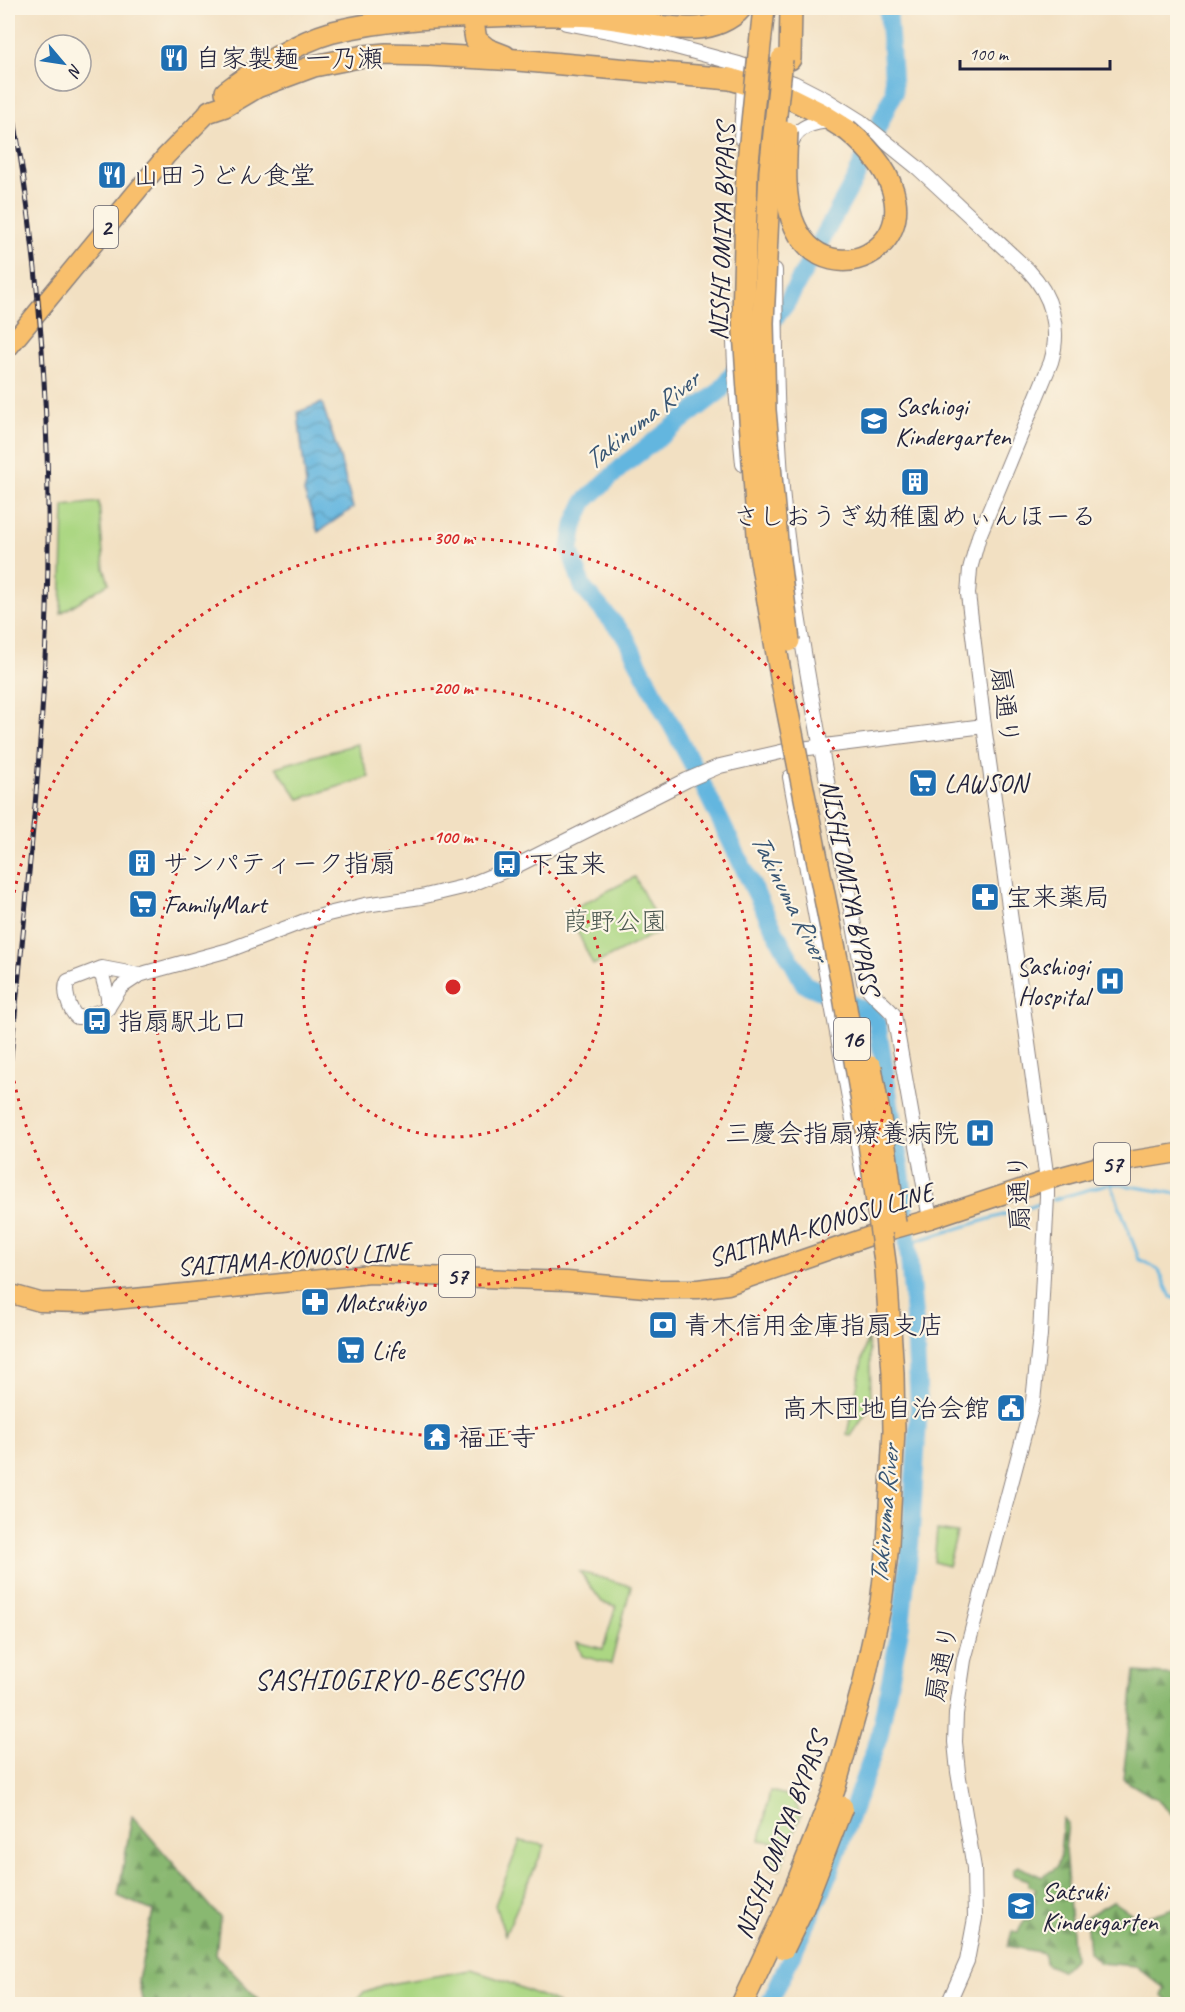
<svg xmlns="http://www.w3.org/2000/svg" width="1185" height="2012" viewBox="0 0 1185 2012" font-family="Caveat,'Klee One',sans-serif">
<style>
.green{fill:#acd783;stroke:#677c5f;stroke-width:1.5}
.forest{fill:url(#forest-firs);stroke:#566d56;stroke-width:1.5}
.water{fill:url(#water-waves);stroke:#426c8d;stroke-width:1.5}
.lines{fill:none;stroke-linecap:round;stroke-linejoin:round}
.stream{stroke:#63b6df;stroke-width:3}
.river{stroke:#63b6df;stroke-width:18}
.minor-casing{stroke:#8a817e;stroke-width:16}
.major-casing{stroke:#8a817e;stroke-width:21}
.highway-casing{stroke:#8a817e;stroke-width:24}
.minor{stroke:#fff;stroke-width:14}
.major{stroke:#f8bf6c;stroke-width:18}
.highway{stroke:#f8bf6c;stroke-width:21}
.rail-casing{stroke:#22223b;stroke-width:5}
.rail{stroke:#fcf5e5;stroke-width:3;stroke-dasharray:9;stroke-linecap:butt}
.highway-bridge-casing{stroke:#8a817e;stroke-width:24;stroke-linecap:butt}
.highway-bridge{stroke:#f8bf6c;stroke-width:21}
.ring{fill:none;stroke:#d62828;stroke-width:3;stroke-dasharray:3 6}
.labels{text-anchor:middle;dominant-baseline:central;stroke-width:4.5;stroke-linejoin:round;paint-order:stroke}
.shield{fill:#fcf5e5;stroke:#63616e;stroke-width:1.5}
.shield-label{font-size:24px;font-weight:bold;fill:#22223b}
.poi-label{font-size:26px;fill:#22223b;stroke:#fcf5e5;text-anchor:start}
.street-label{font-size:26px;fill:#22223b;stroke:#fcf5e5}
.park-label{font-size:26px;fill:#4b5851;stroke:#fcf5e5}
.water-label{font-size:27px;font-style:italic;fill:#395674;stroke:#fcf5e5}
.quarter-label{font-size:28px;letter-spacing:1.5px;fill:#22223b;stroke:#fcf5e5}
.centre{fill:#d62828;stroke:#fcf5e5;stroke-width:3}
.ring-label{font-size:18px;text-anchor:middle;font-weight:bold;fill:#d62828;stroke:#fcf5e5;stroke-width:4.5;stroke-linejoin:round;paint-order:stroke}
</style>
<defs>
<pattern id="forest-firs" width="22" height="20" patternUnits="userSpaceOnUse" patternTransform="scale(1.5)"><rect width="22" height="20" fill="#89b871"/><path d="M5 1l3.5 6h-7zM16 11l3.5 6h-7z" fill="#70955e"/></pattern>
<pattern id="water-waves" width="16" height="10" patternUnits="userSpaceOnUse" patternTransform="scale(1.5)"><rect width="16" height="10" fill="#63b6df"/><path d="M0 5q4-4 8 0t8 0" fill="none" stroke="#5194b6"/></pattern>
</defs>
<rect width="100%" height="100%" fill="#fcf5e5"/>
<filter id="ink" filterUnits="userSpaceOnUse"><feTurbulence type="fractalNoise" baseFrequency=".0167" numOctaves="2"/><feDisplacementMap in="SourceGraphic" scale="12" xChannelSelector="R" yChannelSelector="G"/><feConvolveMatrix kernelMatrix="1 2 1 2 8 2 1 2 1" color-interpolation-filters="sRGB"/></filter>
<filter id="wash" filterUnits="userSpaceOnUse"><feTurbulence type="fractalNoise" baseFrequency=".008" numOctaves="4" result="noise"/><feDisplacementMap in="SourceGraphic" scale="24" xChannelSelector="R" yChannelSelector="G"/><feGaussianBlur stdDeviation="1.35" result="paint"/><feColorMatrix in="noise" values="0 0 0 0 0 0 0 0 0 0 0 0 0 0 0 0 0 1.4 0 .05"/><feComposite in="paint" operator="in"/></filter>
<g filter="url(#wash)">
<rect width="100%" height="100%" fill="#f2e0c2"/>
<g class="green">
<polygon points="99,502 104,568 109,583 61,613 64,506"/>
<polygon points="357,744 369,777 299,799 276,767"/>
<polygon points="635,877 662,930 593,965 568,911"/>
<polygon points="867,1338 870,1351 871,1406 851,1436 847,1434"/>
<polygon points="937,1530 957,1533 948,1566 934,1562"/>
<polygon points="580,1572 631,1586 611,1664 582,1656 577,1642 603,1649 616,1606 602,1602"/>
<polygon points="770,1791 795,1797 796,1805 801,1815 780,1869 771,1868 777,1843 760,1840"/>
<polygon points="520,1841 545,1845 505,1935 495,1905"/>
<polygon points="471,1970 502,1980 560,2004 353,2004 364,1992 383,1985"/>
</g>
<g class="forest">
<polygon points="1135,1672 1177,1675 1177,1819 1156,1799 1123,1779"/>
<polygon points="132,1816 220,1917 216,1955 263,2004 143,2004 138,1980 153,1911 118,1896"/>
<polygon points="1063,1819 1068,1823 1065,1850 1074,1959 1062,1971 1045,1964 1044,1953 1008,1946 1012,1931 1018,1932 1025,1919 1029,1920 1036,1900 1032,1898 1036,1889 1028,1885 1028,1880 1014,1875 1013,1869 1018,1866 1042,1877 1057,1867 1060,1857"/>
<polygon points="1113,1901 1140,1919 1173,1908 1177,1911 1177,2004 1173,2004 1162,1996 1165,1989 1136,1966 1100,1963 1089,1952 1086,1917"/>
</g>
<polygon class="water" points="322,403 340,458 353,508 318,532 304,492 306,485 298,412"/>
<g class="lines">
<g class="stream">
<polyline points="1111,1183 1178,1194"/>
<polyline points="1052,1200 1111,1183 1139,1259 1158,1269 1171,1297 1178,1299"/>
<polyline points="909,1243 1043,1203"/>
</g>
<g class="river">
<polyline points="768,327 786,304 855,179 894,92 888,8"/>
<polyline points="742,361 720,391 626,463 585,501 575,523 570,550 583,588 625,636 643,672 695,769 769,920 804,984 872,1013 877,1022 902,1178 915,1327 919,1407 910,1545 901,1625 879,1737 827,1880 769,2004"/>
</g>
</g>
</g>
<g filter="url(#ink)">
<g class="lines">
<g class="minor-casing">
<g id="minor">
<path d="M566,23l73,14 100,27 55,19 31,16 35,22 58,47 110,102c24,25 33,58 23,92l-72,174 -9,33 -2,25 16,132 63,454v16l-7,139 -7,66 -69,259 -8,54 -1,28 3,30 16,96 1,50 -8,43 -19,43"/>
<polyline points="741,138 744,82"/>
<path d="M790,147c5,-21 24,-25 43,-26"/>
<path d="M775,270c1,83 1,167 10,250 18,155 53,308 79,462 6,12 20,21 30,33l36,204"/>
<polyline points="733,319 736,389 743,464"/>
<polyline points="790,777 863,1174"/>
<polyline points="95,971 102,975 108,997 108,1008"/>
<path d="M139,975l-18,12 -14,22 -24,8h-6c-8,-7 -14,-27 -9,-36l34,-13 37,7 10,-3 80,-22 73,-28 26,-8 37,-9 56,-8 46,-11 49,-20 171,-86 33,-14 65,-15 199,-25"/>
</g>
</g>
<g class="major-casing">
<g id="major">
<polyline points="8,348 166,156 210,111"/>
<polyline points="8,1293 40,1302 86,1303 370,1274 567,1281 656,1289 698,1289 728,1285 873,1235 930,1219 1047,1180 1103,1165 1178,1153"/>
</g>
</g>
<g class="highway-casing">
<g id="highway">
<polyline points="472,16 476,40 487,49 505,56"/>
<polyline points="759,54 764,8"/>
<polyline points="790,59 791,8"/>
<path d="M226,92c32,-24 68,-49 107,-60 51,-13 106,-15 159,-16 33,-1 67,-2 100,0 35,3 70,14 105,12 16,-1 34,-8 44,-20"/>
<polyline points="210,111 225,106 257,87 314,66 364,56 386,54 429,55 517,60 730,79 782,94 820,113 847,130"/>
</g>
</g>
<use href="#minor" class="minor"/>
<use href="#major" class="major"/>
<use href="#highway" class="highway"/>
<g class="rail-casing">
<path id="rail" d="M8,86c33,171 44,348 39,523 -5,160 -24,319 -39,478"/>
</g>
<use href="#rail" class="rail"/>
<g class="highway-bridge-casing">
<g id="highway-bridge">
<polyline points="782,59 770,171 763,323 765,410 778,552 789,641"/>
<path d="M787,132c-1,28 -4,59 5,87 33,94 178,12 55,-89"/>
<polyline points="871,1067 886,1153 895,1223"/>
<polyline points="784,1948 801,1913 842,1807"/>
<polyline points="742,2004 789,1904 834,1790 863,1686 881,1603 888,1545 894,1430 893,1373 886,1270 869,1143 841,979 782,683 759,549 743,318 747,171 759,54"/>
</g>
</g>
<use href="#highway-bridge" class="highway-bridge"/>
</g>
</g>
<g class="ring">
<circle cx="453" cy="987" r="150"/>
<circle cx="453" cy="987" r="299"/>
<path d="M8 928A449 449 0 1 1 8 1046"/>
</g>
<defs>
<g id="restaurant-square" transform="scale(1.5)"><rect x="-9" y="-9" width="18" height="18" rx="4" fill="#1f6fb2" stroke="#fcf5e5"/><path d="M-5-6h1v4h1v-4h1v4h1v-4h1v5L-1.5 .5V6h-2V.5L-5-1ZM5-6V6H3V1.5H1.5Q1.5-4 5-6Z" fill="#fff"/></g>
<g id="school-square" transform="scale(1.5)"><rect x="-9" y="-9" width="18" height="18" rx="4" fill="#1f6fb2" stroke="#fcf5e5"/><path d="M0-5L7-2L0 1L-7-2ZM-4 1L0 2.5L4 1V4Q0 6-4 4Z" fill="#fff"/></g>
<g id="building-square" transform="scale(1.5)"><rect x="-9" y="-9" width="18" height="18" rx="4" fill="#1f6fb2" stroke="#fcf5e5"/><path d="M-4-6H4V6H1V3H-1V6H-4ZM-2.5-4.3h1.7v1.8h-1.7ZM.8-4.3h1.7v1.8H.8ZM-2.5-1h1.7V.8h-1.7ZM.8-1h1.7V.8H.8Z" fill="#fff"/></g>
<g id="supermarket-square" transform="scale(1.5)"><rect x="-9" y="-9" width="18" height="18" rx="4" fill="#1f6fb2" stroke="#fcf5e5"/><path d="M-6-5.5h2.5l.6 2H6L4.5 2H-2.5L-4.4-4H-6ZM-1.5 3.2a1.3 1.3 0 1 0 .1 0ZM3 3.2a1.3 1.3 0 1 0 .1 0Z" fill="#fff"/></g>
<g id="bus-square" transform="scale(1.5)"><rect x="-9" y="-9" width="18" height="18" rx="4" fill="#1f6fb2" stroke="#fcf5e5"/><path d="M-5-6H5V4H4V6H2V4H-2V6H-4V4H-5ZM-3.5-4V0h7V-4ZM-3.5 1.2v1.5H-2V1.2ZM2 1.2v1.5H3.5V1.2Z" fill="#fff"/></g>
<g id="pharmacy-square" transform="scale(1.5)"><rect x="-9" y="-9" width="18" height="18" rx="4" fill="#1f6fb2" stroke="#fcf5e5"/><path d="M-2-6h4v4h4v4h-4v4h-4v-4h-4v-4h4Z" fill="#fff"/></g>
<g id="hospital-square" transform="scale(1.5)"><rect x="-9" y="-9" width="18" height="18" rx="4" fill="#1f6fb2" stroke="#fcf5e5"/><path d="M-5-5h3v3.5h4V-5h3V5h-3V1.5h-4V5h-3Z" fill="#fff"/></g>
<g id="bank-square" transform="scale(1.5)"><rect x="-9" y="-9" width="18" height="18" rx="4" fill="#1f6fb2" stroke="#fcf5e5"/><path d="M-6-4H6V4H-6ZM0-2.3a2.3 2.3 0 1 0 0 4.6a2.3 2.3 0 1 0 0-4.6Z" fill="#fff"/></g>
<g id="civic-square" transform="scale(1.5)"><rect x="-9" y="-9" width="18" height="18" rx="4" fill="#1f6fb2" stroke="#fcf5e5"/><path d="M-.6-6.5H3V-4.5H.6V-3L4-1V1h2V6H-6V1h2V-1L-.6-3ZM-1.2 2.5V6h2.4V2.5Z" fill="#fff"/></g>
<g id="temple-square" transform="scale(1.5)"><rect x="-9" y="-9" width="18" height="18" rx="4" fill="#1f6fb2" stroke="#fcf5e5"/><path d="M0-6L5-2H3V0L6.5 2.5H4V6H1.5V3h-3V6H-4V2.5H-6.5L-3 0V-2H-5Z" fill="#fff"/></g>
</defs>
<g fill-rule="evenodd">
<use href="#restaurant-square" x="174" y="58"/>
<use href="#restaurant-square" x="112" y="175"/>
<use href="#school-square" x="874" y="421"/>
<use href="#building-square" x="915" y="482"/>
<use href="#supermarket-square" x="923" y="783"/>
<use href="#building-square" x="142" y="863"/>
<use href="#bus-square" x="507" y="864"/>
<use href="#pharmacy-square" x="985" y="897"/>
<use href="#supermarket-square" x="143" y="904"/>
<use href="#hospital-square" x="1110" y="981"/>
<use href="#bus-square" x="97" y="1021"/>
<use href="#hospital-square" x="980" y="1133"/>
<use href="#pharmacy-square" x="315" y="1302"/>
<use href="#bank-square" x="663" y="1325"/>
<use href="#supermarket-square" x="351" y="1350"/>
<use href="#civic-square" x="1011" y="1408"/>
<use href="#temple-square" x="437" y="1437"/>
<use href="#school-square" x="1021" y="1906"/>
</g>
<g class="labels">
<g class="shield">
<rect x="94" y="206" width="24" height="42" rx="4.5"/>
<rect x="834" y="1018" width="36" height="42" rx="4.5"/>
<rect x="1094" y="1143" width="36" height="42" rx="4.5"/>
<rect x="439" y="1255" width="36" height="42" rx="4.5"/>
</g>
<g class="shield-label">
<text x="106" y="227">2</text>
<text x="852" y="1039">16</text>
<text x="1112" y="1164">57</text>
<text x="457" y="1276">57</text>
</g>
<g class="poi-label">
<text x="195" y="58">自家製麺 一乃瀬</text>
<text x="133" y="175">山田うどん食堂</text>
<text x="895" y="406">Sashiogi<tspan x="895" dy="30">Kindergarten</tspan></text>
<text x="915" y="516" text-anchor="middle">さしおうぎ幼稚園めぃんほーる</text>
<text x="944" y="783">LAWSON</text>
<text x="163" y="863">サンパティーク指扇</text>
<text x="528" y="864">下宝来</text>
<text x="1006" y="897">宝来薬局</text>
<text x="164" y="904">FamilyMart</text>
<text x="1089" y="966" text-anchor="end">Sashiogi<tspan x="1089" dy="30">Hospital</tspan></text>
<text x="118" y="1021">指扇駅北口</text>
<text x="959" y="1133" text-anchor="end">三慶会指扇療養病院</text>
<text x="336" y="1302">Matsukiyo</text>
<text x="684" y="1325">青木信用金庫指扇支店</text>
<text x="372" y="1350">Life</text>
<text x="990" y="1408" text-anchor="end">高木団地自治会館</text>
<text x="458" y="1437">福正寺</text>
<text x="1042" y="1891">Satsuki<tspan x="1042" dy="30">Kindergarten</tspan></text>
</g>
<g class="street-label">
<text transform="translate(722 232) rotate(-88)">NISHI OMIYA BYPASS</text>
<text transform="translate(1005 706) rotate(83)">扇通り</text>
<text transform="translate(850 887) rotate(79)">NISHI OMIYA BYPASS</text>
<text transform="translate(1019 1192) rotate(-92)">扇通り</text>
<text transform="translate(821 1225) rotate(-17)">SAITAMA-KONOSU LINE</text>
<text transform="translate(294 1259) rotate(-4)">SAITAMA-KONOSU LINE</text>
<text transform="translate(942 1663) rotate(-79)">扇通り</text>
<text transform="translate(781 1836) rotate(-69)">NISHI OMIYA BYPASS</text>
</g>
<g class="park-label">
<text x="615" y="921">葭野公園</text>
</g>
<g class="water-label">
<text transform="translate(641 420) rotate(-39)">Takinuma River</text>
<text transform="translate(790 897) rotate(63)">Takinuma River</text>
<text transform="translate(884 1515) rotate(-85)">Takinuma River</text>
</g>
<g class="quarter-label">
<text x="389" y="1679">SASHIOGIRYO-BESSHO</text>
</g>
</g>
<circle cx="453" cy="987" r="9" class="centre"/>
<g class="ring-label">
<text x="453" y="544">300 m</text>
<text x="453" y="694">200 m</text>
<text x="453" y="843">100 m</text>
</g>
<rect width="1185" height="2012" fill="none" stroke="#fcf5e5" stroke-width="30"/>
<g transform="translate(63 63) rotate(119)"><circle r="28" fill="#fcf5e5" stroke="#a5a1a1" stroke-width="1.5"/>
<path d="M0-4.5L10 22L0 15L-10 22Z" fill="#1f6fb2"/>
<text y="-9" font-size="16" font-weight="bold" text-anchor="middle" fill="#22223b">N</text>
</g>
<path d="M960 60v9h150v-9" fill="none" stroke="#22223b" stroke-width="3"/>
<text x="969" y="60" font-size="18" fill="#22223b" stroke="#fcf5e5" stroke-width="4.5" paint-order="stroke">100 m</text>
</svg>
